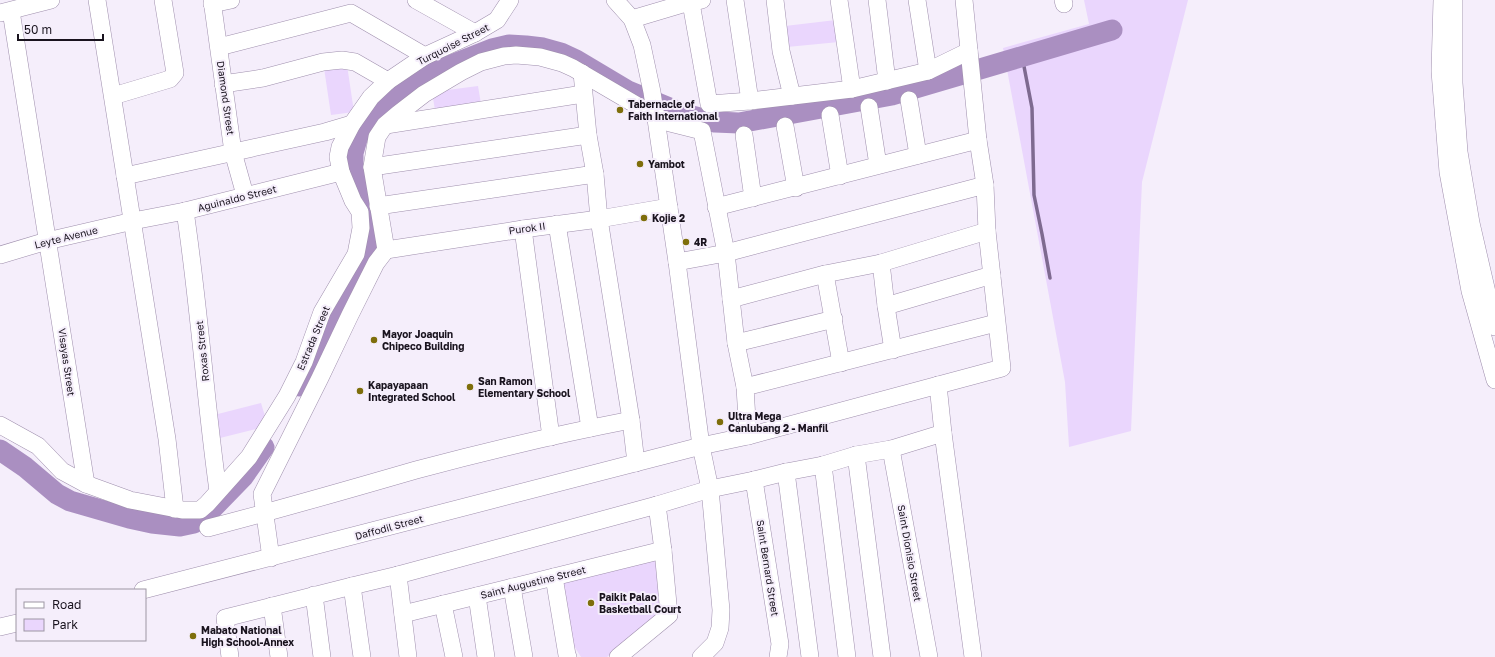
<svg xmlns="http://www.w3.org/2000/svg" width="1495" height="657" viewBox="0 0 1495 657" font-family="'Golos Text',sans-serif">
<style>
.green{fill:#ead6fd}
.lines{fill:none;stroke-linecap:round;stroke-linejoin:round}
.stream{stroke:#7e6a90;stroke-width:3.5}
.river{stroke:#aa8fc1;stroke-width:21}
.minor-casing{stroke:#9f8fad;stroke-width:18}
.minor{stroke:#fff;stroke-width:17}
.poi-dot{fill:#7e6e0b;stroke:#f5eefb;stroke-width:1.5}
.labels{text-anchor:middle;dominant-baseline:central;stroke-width:4;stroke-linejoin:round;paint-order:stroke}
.street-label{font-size:10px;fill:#19131e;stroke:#f5eefb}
.poi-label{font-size:10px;font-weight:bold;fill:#19131e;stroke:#f5eefb;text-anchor:start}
</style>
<rect width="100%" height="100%" fill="#f5eefb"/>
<g class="green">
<polygon points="1084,0 1188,0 1142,182 1131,431 1069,447 1065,382 1003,48 1089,24"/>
<polygon points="836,20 839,42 787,47 785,26"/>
<polygon points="347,65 354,112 331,115 324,68"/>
<polygon points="478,86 481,104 435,110 432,92"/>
<polygon points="261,403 268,426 220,438 214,415"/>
<path d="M0,443c10,7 23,12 31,20 9,8 15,17 25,23 33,21 88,32 127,35v8c-41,0 -83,-11 -120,-26l-7,-4 -32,-28 -24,-16z"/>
<polygon points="655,559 662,604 657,615 607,657 581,657 571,641 561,579"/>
</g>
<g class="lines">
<polyline class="stream" points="1022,56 1032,108 1034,195 1042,234 1050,278"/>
<g class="river">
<polyline points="300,386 315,358 330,320 360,270 367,249 368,236 366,213 355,175 353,165 353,153 357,139 364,123 382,105 426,75 492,49 509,45 526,46 543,48 561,53 576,60 628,91 684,114 715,122 739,123 892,95 1112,30"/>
<polyline points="0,450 25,467 57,494 70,501 129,518 152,523 180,526 194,523 208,513 243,477 264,447"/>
</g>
<g class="minor-casing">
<g id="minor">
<polyline points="97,0 167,439 175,509"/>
<polyline points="212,0 233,152 245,195"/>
<polyline points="416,0 475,33"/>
<polyline points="615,0 632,19 642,45 652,92 677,262 701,446 710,489 721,610 720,628 715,643 701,657"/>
<polyline points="735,0 750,101"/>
<polyline points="775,0 781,51 792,96"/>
<polyline points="839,0 852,89"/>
<polyline points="877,0 887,81"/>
<polyline points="917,0 928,71"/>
<polyline points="1063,0 1064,4"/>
<polyline points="1442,0 1440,71 1448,172 1470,291 1495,380"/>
<polyline points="1454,0 1454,83 1459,152 1471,223 1495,327"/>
<polyline points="691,3 709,104 750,101 852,89 928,71 969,51"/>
<polyline points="212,4 231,0"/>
<polyline points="11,11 86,484"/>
<polyline points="0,13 51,0"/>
<polyline points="632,19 679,5 702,0"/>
<polyline points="219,47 351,13 425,56"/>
<polyline points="582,73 588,135 595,174 599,219 631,420 636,463"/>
<polyline points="223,84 263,78 323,62 342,60 355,62 388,81"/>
<polyline points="113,96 170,79 175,73 163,0"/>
<polyline points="909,100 918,155"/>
<polyline points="869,107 878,165"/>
<polyline points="830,115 840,176"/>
<polyline points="386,125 583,94"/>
<polyline points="785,126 796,188"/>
<polyline points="744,135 753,198"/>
<polyline points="372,167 588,135"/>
<polyline points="125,176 325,132 352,124"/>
<polyline points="378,206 595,174"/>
<polyline points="716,207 978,140"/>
<path d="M185,211c14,93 20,187 33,280"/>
<polyline points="557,224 590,428"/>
<polyline points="523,229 551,437"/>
<polyline points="386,250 523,229 599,219 669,207"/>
<polyline points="0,255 47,241 133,221 185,211 341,172"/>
<polyline points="677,262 726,253 985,185"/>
<polyline points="881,263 886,306 893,350"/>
<polyline points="825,274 841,363"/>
<polyline points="731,299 825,274 881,263 987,231"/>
<polyline points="886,306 992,275"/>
<polyline points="736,343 834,319"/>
<polyline points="938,385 943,433 973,657"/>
<polyline points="745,387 996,323"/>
<polyline points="0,425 38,446 62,471 86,484 130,500 182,510 200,510 207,504 249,457 287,396 304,362 322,312 356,254 361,228 360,212 353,201 341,172 338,157 340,147 352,124 371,97 388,81 425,56 475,33 497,20 510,0"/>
<polyline points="891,449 929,657"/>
<polyline points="856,455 882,657"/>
<polyline points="823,465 847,657"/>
<polyline points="786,472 810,657"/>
<polyline points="754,480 780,644 778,657"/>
<path d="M208,528c70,-18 139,-38 208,-58 71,-19 143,-36 215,-50"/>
<polyline points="271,558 262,494 320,378 350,315 376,263 386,250 372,167 377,137 385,125 398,114 424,94 461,72 481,62 504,56 516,55 540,57 562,63 573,68 655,116 670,123 702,131 726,253 736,343 745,387 748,436"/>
<polyline points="398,575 408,657"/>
<polyline points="554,577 567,655 568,657"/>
<polyline points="352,586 362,657"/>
<polyline points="512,587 524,657"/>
<polyline points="143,590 701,446 748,436 1002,368 987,231 985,185 978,140 964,0"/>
<polyline points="314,595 322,657"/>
<polyline points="477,596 486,657"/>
<polyline points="443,604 454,657"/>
<polyline points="272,606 279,657"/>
<polyline points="403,614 663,550"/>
<polyline points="0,627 17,623"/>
<polyline points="230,657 225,618 352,586 398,575 657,505 710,489 754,480 786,472 823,465 856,455 891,449 943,433"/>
<polyline points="618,657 669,615 663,550 657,505"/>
</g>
</g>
<use href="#minor" class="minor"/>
</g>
<g class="poi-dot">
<circle cx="620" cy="110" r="4"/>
<circle cx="640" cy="164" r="4"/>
<circle cx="644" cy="218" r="4"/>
<circle cx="686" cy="242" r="4"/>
<circle cx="374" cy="340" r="4"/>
<circle cx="470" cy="387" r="4"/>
<circle cx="360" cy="391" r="4"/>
<circle cx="720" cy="422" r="4"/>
<circle cx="591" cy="603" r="4"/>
<circle cx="193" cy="636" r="4"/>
</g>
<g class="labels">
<g class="street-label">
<text transform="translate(453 44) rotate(-27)">Turquoise Street</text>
<text transform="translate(226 98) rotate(82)">Diamond Street</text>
<text transform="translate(237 198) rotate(-14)">Aguinaldo Street</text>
<text transform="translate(527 228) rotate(-8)">Purok II</text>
<text transform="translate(66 237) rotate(-14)">Leyte Avenue</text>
<text transform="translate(313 338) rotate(-67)">Estrada Street</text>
<text transform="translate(202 351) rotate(-96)">Roxas Street</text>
<text transform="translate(67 362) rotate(82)">Visayas Street</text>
<text transform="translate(389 527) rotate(-15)">Daffodil Street</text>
<text transform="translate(910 553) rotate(80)">Saint Dionisio Street</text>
<text transform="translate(768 568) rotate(81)">Saint Bernard Street</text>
<text transform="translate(533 582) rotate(-14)">Saint Augustine Street</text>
</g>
<g class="poi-label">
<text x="628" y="104">Tabernacle of<tspan x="628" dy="12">Faith International</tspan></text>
<text x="648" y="164">Yambot</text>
<text x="652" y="218">Kojie 2</text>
<text x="694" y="242">4R</text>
<text x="382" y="334">Mayor Joaquin<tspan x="382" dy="12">Chipeco Building</tspan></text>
<text x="478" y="381">San Ramon<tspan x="478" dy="12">Elementary School</tspan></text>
<text x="368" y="385">Kapayapaan<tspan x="368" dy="12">Integrated School</tspan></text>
<text x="728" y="416">Ultra Mega<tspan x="728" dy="12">Canlubang 2 - Manfil</tspan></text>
<text x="599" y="597">Paikit Palao<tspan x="599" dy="12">Basketball Court</tspan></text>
<text x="201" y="630">Mabato National<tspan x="201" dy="12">High School-Annex</tspan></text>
</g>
</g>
<rect x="16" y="589" width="130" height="52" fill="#f5eefb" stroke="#9d96a3"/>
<rect x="24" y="602" width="20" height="6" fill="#ffffff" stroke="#9d96a3"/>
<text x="52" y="609" font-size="12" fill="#19131e">Road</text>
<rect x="24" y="619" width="20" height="12" fill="#ead6fd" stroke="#9d96a3"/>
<text x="52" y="629" font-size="12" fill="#19131e">Park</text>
<path d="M18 34v6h85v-6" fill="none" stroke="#19131e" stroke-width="2"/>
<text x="24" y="34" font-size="12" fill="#19131e" stroke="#f5eefb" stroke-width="3" paint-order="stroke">50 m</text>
</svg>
